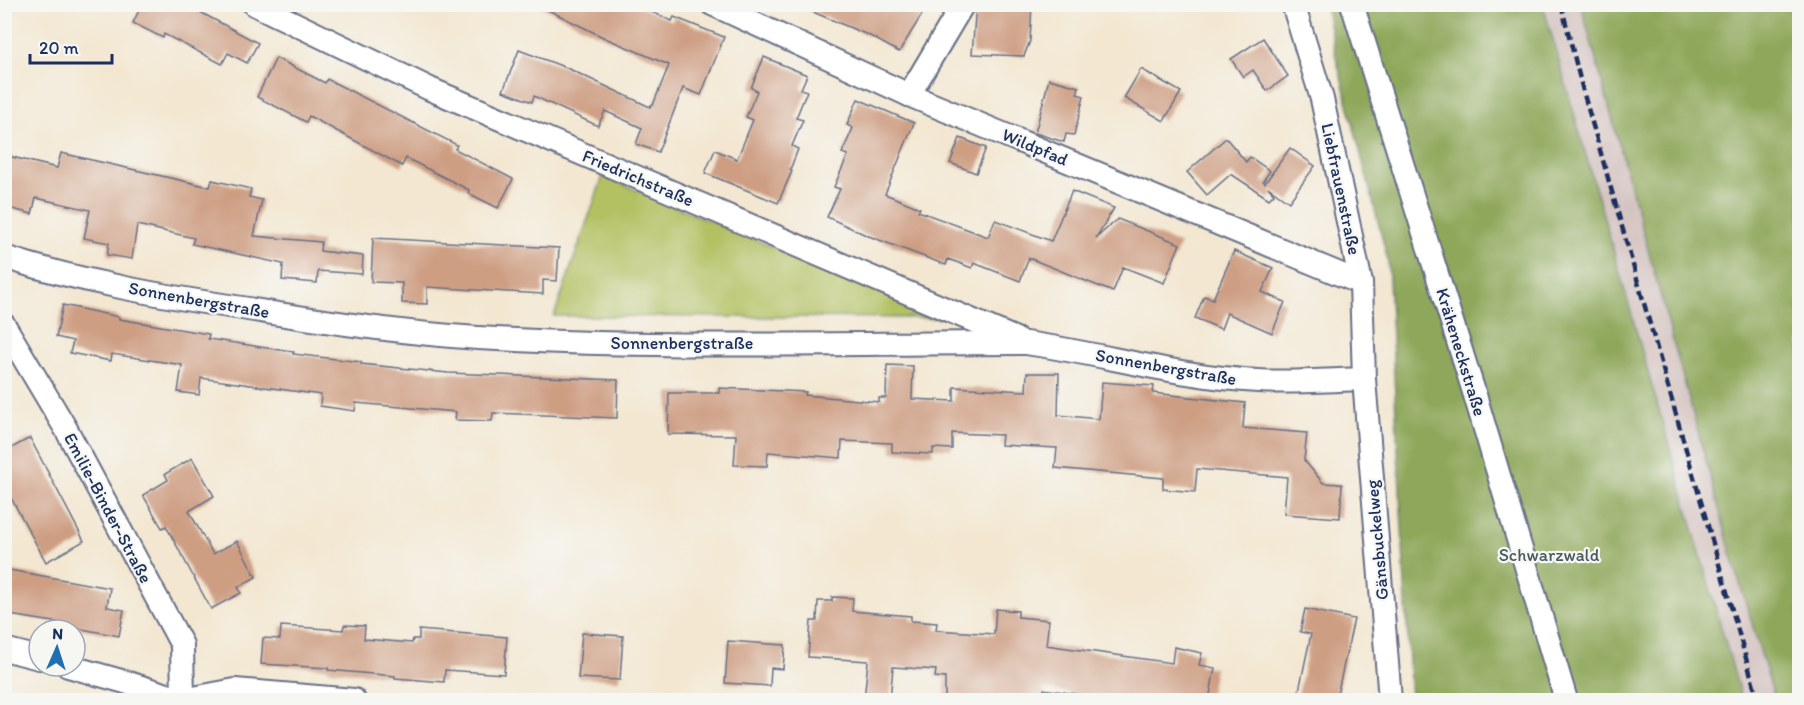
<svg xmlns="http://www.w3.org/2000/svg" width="1804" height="705" viewBox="0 0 1804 705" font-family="Itim,sans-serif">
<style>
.industrial{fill:#d1bfbd}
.green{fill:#b3c164;stroke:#677861;stroke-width:1.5}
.forest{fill:#8ea75a;stroke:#546b5c;stroke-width:1.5}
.building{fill:#ce9e83}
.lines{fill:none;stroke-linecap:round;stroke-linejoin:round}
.minor-casing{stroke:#676f86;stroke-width:26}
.minor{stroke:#fff;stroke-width:22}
.rail{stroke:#1b2f5e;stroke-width:4.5;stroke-dasharray:9 4.5;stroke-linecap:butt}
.labels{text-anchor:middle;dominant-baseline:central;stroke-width:4.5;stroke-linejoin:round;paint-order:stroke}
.street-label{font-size:18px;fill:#1b2f5e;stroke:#f6f6f2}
.park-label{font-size:18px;fill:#495b60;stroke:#f6f6f2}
</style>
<rect width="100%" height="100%" fill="#f6f6f2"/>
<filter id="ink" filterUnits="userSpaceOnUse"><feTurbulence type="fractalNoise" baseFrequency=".0167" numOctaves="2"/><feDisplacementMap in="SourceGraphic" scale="12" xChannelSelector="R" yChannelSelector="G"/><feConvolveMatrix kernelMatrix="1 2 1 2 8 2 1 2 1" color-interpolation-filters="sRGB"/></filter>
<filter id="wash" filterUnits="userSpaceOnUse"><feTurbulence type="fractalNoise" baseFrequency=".008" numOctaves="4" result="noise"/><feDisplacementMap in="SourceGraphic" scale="24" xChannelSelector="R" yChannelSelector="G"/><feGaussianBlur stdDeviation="1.35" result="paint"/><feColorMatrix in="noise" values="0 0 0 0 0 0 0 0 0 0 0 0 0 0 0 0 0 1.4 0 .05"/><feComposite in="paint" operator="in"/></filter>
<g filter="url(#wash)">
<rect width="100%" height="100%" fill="#f3e7d1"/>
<polygon class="industrial" points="1543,5 1581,5 1735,567 1775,700 1742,700"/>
<polygon class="green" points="603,176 942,318 554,316"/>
<g class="forest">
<polygon points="1325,5 1543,5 1742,700 1411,700 1388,261 1337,61"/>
<polygon points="1581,5 1793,5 1800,26 1799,700 1775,700 1735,567"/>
</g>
<g id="blocks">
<g class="building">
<polygon points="142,4 185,4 258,43 247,63 228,53 222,64 164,34 163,38 133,23"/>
<polygon points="536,4 634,4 672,21 674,17 724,37 701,95 683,88 658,152 636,144 642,128 605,111 598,126 534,96 532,102 503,91 519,50 567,68 650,107 651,105 653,105 669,65 605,38"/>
<polygon points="794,4 911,4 923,13 899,52 870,36"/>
<polygon points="976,4 1032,4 1030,41 1024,56 972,54"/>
<polygon points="1263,38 1288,76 1267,91 1253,70 1243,77 1231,59"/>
<polygon points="764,57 807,75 801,89 807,91 796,118 803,120 792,146 798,149 790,170 792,171 778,203 705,173 715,150 737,159 753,120 746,117 757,91 751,88"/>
<polygon points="276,58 325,83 327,79 457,145 455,149 513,179 498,208 468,193 469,190 406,158 402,166 309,116 306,122 257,97"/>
<polygon points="1141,69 1181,92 1164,121 1124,98"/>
<polygon points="1049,79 1079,87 1077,94 1084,96 1074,135 1066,134 1064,142 1035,133"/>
<polygon points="858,99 914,123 885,194 920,208 918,211 988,237 995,220 1051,241 1072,191 1114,208 1096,238 1118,219 1180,244 1164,283 1123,267 1113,292 1029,258 1020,281 974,263 972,268 948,259 946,265 866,235 827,217 840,189 834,187 848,155 842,153 853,128 847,125"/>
<polygon points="960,138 986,148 976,173 950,163"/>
<polygon points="1226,138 1246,162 1250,157 1270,171 1263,181 1265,183 1290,148 1315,166 1289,202 1268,187 1274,194 1269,199 1231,174 1207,195 1187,172"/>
<polygon points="61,153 210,187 212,180 251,189 249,197 262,200 254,236 321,242 320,251 363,256 362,274 318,271 317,283 282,280 283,264 192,244 194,238 137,225 132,259 107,255 109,243 84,238 90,210 36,198 32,214 4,207 4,155 57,168"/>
<polygon points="373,238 559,248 557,281 543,280 543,294 427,287 427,304 402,303 402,283 371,282"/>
<polygon points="1234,251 1273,268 1262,292 1285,302 1272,333 1227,313 1221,329 1195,318 1204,296 1213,299"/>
<polygon points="63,305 119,317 119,319 209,334 208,339 294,352 293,354 361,362 361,364 448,373 618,380 617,418 493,413 492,421 455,420 456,412 356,403 355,411 320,406 321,395 201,378 199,395 178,392 182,365 112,354 111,361 70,353 73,341 56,337"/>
<polygon points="887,365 913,366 912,399 954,401 954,387 1026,391 1027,373 1059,373 1058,415 1099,419 1102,382 1154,386 1153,393 1245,403 1243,428 1307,433 1304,460 1323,483 1342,484 1340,518 1284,514 1287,477 1197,469 1195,492 1163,489 1163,478 1055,468 1057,448 1001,445 1002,435 952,433 952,449 933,448 933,454 892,452 892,443 842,441 841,458 768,452 767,466 734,465 736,435 668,434 669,393 719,393 719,388 806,392 805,395 879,402 879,398 886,398"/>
<polygon points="30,438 84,541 46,562 4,485 4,452"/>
<polygon points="192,458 214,496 189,511 213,554 237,541 256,577 238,587 241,593 211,609 166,526 162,528 143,495 168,480 165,474"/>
<polygon points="4,569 110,588 107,607 124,610 119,636 76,628 60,623 4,614"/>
<polygon points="832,597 853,598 852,611 911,616 911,621 937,623 936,630 994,634 996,609 1018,611 1018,617 1049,620 1046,645 1172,663 1174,647 1202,653 1199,665 1215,668 1209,700 1116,700 1044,689 1044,700 945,700 945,678 935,677 936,670 893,667 890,700 864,700 868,661 808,657 811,621 817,621 818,601 832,601"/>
<polygon points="1305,609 1354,619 1336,700 1297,700 1311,634 1300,632"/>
<polygon points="344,625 365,626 364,639 412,643 413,639 419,639 419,630 507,637 504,674 445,670 444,682 395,678 395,676 328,670 328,668 261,664 263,638 280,639 281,626 343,630"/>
<polygon points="582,633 623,636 620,680 578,678"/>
<polygon points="728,641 785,645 783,669 771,668 770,686 725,683"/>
</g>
</g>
</g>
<g filter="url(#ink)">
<use href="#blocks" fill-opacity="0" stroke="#676f86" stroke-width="1.5"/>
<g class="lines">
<g class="minor-casing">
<g id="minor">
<polyline points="254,4 430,89 1016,339"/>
<polyline points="712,4 909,95 1361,283"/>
<polyline points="1293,4 1322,99 1361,283 1364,379 1390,700"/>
<polyline points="1352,4 1474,392 1566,700"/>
<polyline points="909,95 963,4"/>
<path d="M4,257c78,25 158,39 238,51 78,13 157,25 236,30 182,11 365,5 548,5 78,11 153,34 232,38 35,2 71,-1 106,-2"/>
<polyline points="4,325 66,429 182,645 183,700"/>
<polyline points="4,649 39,658"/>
<polyline points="68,666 125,682 183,700 235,690 354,700"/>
</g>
</g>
<use href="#minor" class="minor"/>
<polyline class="rail" points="1561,4 1583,91 1758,700"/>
</g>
</g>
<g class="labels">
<g class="street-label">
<text transform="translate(1035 147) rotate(23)">Wildpfad</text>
<text transform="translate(638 178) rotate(23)">Friedrichstraße</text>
<text transform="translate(1341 189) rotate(78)">Liebfrauenstraße</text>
<text transform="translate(199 300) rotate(10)">Sonnenbergstraße</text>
<text x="682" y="343">Sonnenbergstraße</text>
<text transform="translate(1461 352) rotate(73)">Kräheneckstraße</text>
<text transform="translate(1166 367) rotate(10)">Sonnenbergstraße</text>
<text transform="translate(108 508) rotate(62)">Emilie-Binder-Straße</text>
<text transform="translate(1377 540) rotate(-95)">Gänsbuckelweg</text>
</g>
<g class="park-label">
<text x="1549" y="555">Schwarzwald</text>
</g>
</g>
<rect width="1804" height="705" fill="none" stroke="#f6f6f2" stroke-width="24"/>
<g transform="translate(57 648) rotate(3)"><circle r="28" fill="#f6f6f2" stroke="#9ea6b7" stroke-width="1.5"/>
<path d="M0-4.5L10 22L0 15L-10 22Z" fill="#1f6fb2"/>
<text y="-9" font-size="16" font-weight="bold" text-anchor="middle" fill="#1b2f5e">N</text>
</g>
<path d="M30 54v9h82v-9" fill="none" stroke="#1b2f5e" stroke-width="3"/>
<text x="39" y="54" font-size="18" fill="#1b2f5e" stroke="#f6f6f2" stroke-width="4.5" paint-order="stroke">20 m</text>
</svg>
